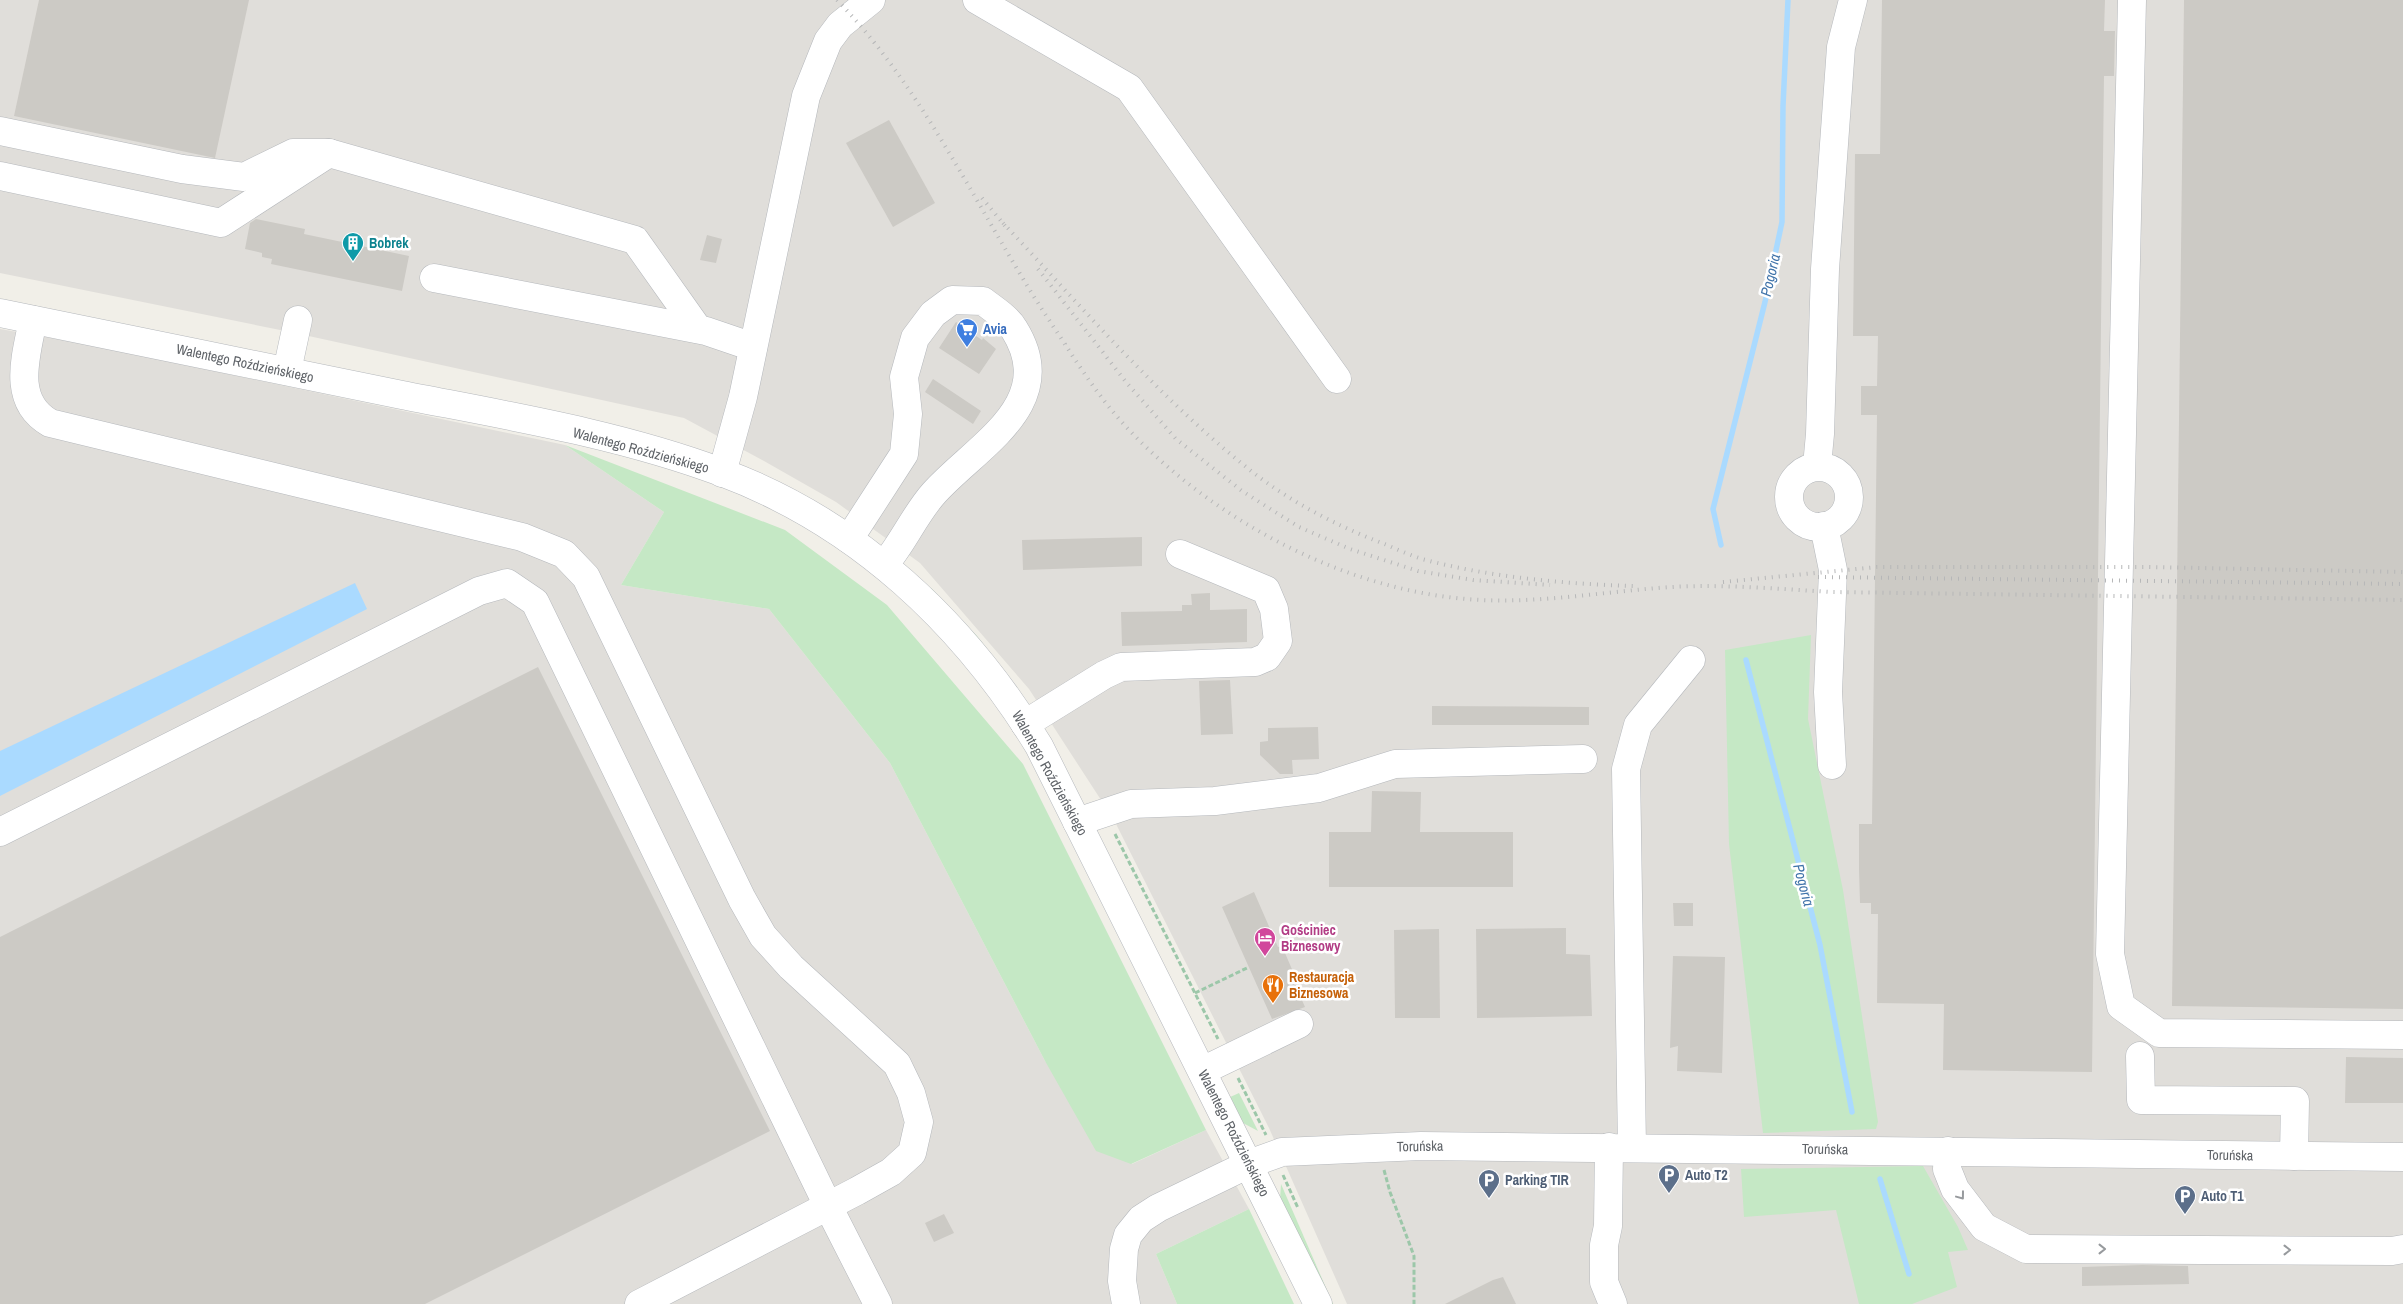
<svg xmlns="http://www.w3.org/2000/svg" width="2403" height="1304" viewBox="0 0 2403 1304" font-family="'Archivo Narrow',sans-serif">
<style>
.industrial{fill:#e0deda}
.green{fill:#c5e8c5}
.water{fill:#aadaff}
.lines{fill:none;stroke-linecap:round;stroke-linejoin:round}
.stream{stroke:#aadaff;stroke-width:5.5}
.building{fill:#cccac5}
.minor-casing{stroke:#b5b8bc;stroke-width:29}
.path{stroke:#9cc7a9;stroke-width:3;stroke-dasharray:5 2.5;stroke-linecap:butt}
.minor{stroke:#fff;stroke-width:28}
.rail{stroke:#b6b7b8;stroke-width:4;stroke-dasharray:1 6;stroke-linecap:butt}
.oneway{stroke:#979a9d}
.labels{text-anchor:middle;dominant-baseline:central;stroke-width:5;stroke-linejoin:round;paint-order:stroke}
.culture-label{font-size:14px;font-weight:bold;fill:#0d838f;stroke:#fff;text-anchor:start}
.shop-label{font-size:14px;font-weight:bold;fill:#366cbe;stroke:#fff;text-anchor:start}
.street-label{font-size:14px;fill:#5f6368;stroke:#fff}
.hotel-label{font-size:14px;font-weight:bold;fill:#b23c85;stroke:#fff;text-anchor:start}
.food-label{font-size:14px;font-weight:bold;fill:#c56008;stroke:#fff;text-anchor:start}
.service-label{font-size:14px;font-weight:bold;fill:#4e5e75;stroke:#fff;text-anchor:start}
.water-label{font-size:15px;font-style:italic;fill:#4174aa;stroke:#fff}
</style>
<rect width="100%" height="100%" fill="#f1efe8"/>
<g class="industrial">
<polygon points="0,0 2403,0 2403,1304 1347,1304 1269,1128 1114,820 1029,689 920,563 836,502 764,461 684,418 295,333 0,273"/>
<polygon points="0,329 85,344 565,445 664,512 621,585 769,609 890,763 1045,1061 1132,1164 1206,1130 1249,1209 1156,1254 1177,1304 0,1304"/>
</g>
<g class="green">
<polygon points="565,445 785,530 887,605 1023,764 1206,1130 1131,1164 1096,1151 1045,1061 890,763 769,609 621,585 664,512"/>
<polygon points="931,588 977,636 1010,678 1008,678 931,591"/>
<polygon points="1811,635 1808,719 1843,890 1878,1122 1876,1129 1763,1133 1729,844 1725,650"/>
<polygon points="1239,1093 1258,1131 1243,1123 1228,1098"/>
<polygon points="1923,1166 1958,1227 1968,1250 1948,1252 1957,1287 1912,1304 1859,1304 1836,1210 1744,1217 1741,1169"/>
<polygon points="1281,1184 1333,1304 1330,1304 1280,1200"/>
<polygon points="1249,1209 1294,1304 1177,1304 1156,1254"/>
</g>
<polygon class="water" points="355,583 367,609 0,796 0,751"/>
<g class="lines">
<g class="stream">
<polyline points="1721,545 1713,509 1765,302 1782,222 1783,106 1788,0"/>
<polyline points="1746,660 1820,945 1852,1112"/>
<polyline points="1880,1179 1909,1274"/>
</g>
</g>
<g class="building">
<polygon points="39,0 249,0 215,158 14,116"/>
<polygon points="1882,0 2105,0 2104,31 2115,31 2114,76 2104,76 2092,1072 1943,1070 1944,1004 1877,1003 1878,914 1871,914 1871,903 1860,903 1859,869 1859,824 1872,824 1877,415 1861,415 1861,386 1877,386 1878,336 1853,336 1855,154 1880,154"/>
<polygon points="2184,0 2403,0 2403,1009 2172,1006"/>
<polygon points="889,120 935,203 893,227 846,143"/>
<polygon points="256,219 305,229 304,234 409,256 402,291 271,264 272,259 262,257 262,253 245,249 250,223"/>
<polygon points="707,235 722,239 716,263 700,260"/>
<polygon points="956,322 982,340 983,338 996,349 979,374 939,348"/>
<polygon points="933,379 981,411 973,424 925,392"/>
<polygon points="1142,537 1142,566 1023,570 1022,540"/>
<polygon points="1210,593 1210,610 1247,609 1247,642 1122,646 1121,612 1182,611 1182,605 1192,605 1191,594"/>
<polygon points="538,667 770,1131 425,1304 0,1304 0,937"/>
<polygon points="1230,680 1233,734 1201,735 1199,681"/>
<polygon points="1432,706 1589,707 1589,725 1432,725"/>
<polygon points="1318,727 1319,759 1292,760 1293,774 1280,774 1260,755 1260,742 1268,741 1268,728"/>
<polygon points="1372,791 1421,792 1420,832 1513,832 1513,887 1329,887 1329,832 1371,832"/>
<polygon points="1254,892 1278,947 1282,946 1300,988 1297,989 1305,1007 1272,1019 1222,907"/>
<polygon points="1673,903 1693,903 1693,926 1674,926"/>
<polygon points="1566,928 1566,954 1590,955 1592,1016 1477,1018 1476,929"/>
<polygon points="1439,929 1440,1018 1395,1018 1394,930"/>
<polygon points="1673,956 1725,957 1722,1073 1677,1071 1678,1046 1670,1048"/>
<polygon points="2346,1057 2403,1058 2403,1103 2345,1103"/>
<polygon points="944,1214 954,1233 934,1242 925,1223"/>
<polygon points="2142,1265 2188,1266 2189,1284 2082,1286 2082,1267"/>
<polygon points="1503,1277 1516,1304 1445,1304 1493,1280"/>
</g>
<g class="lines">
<g class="minor-casing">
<g id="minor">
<polyline points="977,0 1129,88 1337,379"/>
<polyline points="2132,0 2110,954 2121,1006 2159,1033 2403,1035"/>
<polyline points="0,131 182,169 244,177 293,153 329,153 635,240 698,329"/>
<polyline points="0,176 221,223 329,153"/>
<polyline points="434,278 706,331 753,347"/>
<path d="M0,313c134,27 268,55 402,82 107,21 217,39 319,77 137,51 243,151 318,274l279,558"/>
<path d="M33,320c-7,36 -22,81 17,103l472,114 42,17 22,23 156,322 21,37 28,31 106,97 14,29 8,29 -7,31 -21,19 -34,19 -218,113"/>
<polyline points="287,371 298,320"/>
<polyline points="1817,466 1820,434 1825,269 1841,47 1853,0"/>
<circle cx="1819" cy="497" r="30"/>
<polyline points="722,473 743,397 806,96 828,41 840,25 871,0"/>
<polyline points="1824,526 1833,570 1828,692 1832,765"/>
<path d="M849,539l55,-85 4,-40 -4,-37 11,-39 18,-24 19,-14 31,1c10,8 25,17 31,28 47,75 -38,117 -80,164 -19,21 -31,50 -50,72"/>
<polyline points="1025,724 1104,675 1121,667 1255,662 1267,657 1278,641 1274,609 1266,590 1180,554"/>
<polyline points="1077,822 1131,804 1215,801 1319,788 1395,764 1583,759"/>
<polyline points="0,832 479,591 507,583 535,602 828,1206 878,1304"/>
<polyline points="2140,1056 2141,1100 2295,1101 2294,1156"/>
<polyline points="1202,1071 1299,1024"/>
<polyline points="1609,1147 1608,1226 1604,1245 1604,1282 1613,1304"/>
<polyline points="1632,1147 1626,769 1638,725 1691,660"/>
<polyline points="1948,1151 1947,1169 1955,1189 1984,1227 2026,1249 2392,1251 2403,1249"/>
<polyline points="1126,1304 1122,1281 1124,1249 1128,1235 1141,1219 1158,1208 1249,1164 1282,1152 1421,1146 2403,1157"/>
</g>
</g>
<g class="path">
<polyline points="1115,834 1218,1039"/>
<polyline points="1195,993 1249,967"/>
<polyline points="1238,1078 1266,1135"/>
<polyline points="1384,1170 1390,1192 1414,1256 1414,1304"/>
<polyline points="1283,1175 1298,1208"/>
</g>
<use href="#minor" class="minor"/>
<g class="rail">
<path d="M837,0c88,91 140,209 208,314 27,40 52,83 86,118 88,92 222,162 350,168 64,3 127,-9 191,-13 53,-3 107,2 160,5l571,8"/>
<polyline points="982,198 1006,227"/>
<path d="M1003,223c79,84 156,175 247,247 40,32 89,57 137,75 11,5 23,10 35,14 66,18 143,25 211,27"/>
<polyline points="1038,269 1126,382 1176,439 1242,491 1299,527 1350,549 1418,571 1473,580 1550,585"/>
<polyline points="1818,577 2403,584"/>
<polyline points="1723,582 1877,567 2148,567 2403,572"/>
</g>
</g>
<defs><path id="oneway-chevron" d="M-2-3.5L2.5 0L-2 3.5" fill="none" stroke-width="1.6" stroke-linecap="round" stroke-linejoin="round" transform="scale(1.25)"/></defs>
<g class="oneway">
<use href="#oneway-chevron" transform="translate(1961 1196) rotate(53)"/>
<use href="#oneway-chevron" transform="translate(2102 1249)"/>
<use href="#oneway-chevron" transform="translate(2287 1250)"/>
</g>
<defs>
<g id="building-pin" transform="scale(1.125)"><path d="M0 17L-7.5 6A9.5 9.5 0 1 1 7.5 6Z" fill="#0f9aa8" stroke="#fff"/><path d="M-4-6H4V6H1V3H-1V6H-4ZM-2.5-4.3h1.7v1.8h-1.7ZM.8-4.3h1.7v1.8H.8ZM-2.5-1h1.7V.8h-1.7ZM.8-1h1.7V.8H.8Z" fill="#fff"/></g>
<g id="supermarket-pin" transform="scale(1.125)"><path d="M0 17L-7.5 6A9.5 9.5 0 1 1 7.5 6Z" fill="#3f7fe0" stroke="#fff"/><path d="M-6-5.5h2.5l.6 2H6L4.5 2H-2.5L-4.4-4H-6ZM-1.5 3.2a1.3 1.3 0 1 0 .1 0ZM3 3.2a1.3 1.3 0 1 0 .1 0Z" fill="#fff"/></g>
<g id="hotel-pin" transform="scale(1.125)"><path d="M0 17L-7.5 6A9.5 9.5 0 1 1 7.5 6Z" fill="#d1479c" stroke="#fff"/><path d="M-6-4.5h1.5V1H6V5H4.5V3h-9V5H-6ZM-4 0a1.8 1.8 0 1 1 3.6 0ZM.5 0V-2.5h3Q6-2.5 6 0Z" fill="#fff"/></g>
<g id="restaurant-pin" transform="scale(1.125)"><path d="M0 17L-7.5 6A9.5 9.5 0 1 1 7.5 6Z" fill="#e8710a" stroke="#fff"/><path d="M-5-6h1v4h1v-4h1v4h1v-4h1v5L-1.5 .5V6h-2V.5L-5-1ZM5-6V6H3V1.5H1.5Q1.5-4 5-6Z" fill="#fff"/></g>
<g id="parking-pin" transform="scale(1.125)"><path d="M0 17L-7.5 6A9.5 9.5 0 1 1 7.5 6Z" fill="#5c6f8a" stroke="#fff"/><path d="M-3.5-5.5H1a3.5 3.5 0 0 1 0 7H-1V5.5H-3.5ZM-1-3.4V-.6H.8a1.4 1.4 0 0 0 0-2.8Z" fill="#fff"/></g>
</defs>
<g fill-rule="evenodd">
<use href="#building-pin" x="353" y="243"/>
<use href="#supermarket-pin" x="967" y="329"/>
<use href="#hotel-pin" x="1265" y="938"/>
<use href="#restaurant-pin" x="1273" y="985"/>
<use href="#parking-pin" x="1669" y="1175"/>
<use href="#parking-pin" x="1489" y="1180"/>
<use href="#parking-pin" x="2185" y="1196"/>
</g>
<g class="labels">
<g class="culture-label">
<text x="369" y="243">Bobrek</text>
</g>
<g class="shop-label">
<text x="983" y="329">Avia</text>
</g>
<g class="street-label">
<text transform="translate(245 363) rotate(12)">Walentego Roździeńskiego</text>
<text transform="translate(641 450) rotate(15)">Walentego Roździeńskiego</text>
<text transform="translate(1050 773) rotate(61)">Walentego Roździeńskiego</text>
<text transform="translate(1234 1133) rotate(63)">Walentego Roździeńskiego</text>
<text transform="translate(1420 1146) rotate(-1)">Toruńska</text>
<text transform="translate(1825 1149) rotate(1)">Toruńska</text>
<text transform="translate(2230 1155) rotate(1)">Toruńska</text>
</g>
<g class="hotel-label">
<text x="1281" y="930">Gościniec<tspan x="1281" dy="16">Biznesowy</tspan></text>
</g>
<g class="food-label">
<text x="1289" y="977">Restauracja<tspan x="1289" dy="16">Biznesowa</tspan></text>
</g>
<g class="service-label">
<text x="1685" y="1175">Auto T2</text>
<text x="1505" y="1180">Parking TIR</text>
<text x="2201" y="1196">Auto T1</text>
</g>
<g class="water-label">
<text transform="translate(1770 275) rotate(-77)">Pogoria</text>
<text transform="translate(1804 885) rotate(75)">Pogoria</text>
</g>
</g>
</svg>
